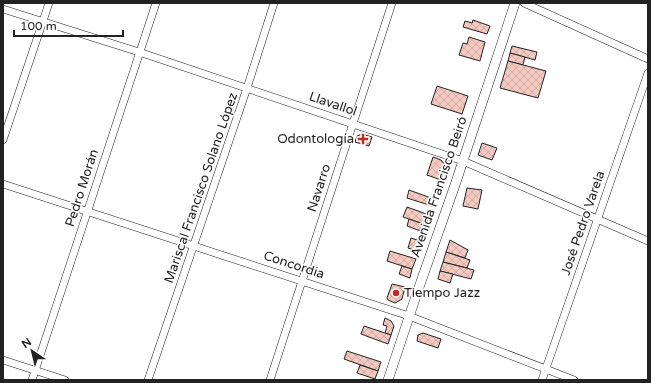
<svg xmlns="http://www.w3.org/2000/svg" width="651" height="383" viewBox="0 0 651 383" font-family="'Varela Round',sans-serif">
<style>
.building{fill:url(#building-cross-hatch);stroke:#222}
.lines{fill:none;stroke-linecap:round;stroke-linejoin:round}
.street-casing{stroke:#222;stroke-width:8}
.secondary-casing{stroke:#222;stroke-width:10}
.street{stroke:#fff;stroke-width:7}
.secondary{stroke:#fff;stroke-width:9}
.poi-dot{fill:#c62828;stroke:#fff;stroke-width:1.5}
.labels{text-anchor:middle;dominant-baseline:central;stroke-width:3;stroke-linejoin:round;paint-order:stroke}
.street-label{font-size:13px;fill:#222;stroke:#fff}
.poi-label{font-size:13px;fill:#222;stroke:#fff;text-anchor:end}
</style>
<defs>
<pattern id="building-cross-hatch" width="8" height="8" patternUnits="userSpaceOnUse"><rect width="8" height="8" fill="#f3c9c0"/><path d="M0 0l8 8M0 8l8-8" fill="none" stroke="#d0aca5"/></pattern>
</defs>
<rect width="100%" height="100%" fill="#fff"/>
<g class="building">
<polygon points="473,20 490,26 487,34 463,27 465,21 472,23"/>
<polygon points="469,37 485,42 480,61 459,55 463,43 467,44"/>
<polygon points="512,46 537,52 535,60 510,53"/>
<polygon points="510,53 525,57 523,65 508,61"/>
<polygon points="508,61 546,71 538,98 500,88"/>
<polygon points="437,86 468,96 462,114 431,104"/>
<polygon points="362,134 372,137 369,146 355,142 357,136"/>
<polygon points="482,143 497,148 492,160 478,155"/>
<polygon points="433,157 441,160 446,166 441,180 427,175"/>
<polygon points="467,188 482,190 478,209 463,206"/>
<polygon points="409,190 434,199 432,206 407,198"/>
<polygon points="407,207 429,215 426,225 403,217"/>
<polygon points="409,219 426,225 423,232 407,226"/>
<polygon points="411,238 420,241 417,251 408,248"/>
<polygon points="450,240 468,250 465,258 446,252"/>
<polygon points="390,251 416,259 412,269 387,261"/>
<polygon points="446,252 470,260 467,268 443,262"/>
<polygon points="443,262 474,270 471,279 440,271"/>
<polygon points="402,266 412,269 410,278 399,274"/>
<polygon points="440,271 453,274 450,283 438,279"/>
<polygon points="392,284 405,287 402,299 395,303 388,300 387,298"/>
<polygon points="385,318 391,321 394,326 391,335 385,333 387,326 383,325"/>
<polygon points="364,326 391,335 388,344 361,334"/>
<polygon points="423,333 441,339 438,348 417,341 418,335"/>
<polygon points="347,351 381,362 378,371 344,359"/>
<polygon points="360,365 378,371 375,379 357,373"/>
</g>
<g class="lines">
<g class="street-casing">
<g id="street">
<polyline points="524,3 648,59"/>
<polyline points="3,9 139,52 463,161 648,241"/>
<polyline points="3,140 49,3"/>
<polyline points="3,184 409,316 574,380"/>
<polyline points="3,360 65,380"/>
<polyline points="32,380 156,3"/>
<polyline points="148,380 247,88 274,3"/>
<polyline points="270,380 392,3"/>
<polyline points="542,380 648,73"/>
</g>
</g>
<g class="secondary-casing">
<polyline id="secondary" points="388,380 417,293 455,185 515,3"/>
</g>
<use href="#street" class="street"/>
<use href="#secondary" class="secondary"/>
</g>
<g class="poi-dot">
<path d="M361 133h4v4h4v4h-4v4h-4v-4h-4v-4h4z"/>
<circle cx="396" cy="293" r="4"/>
</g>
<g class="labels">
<g class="street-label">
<text transform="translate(333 104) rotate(19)">Llavallol</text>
<text transform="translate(439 187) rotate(-71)">Avenida Francisco Beiró</text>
<text transform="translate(82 188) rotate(-72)">Pedro Morán</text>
<text transform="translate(201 188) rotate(-71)">Mariscal Francisco Solano López</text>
<text transform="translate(319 188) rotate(-72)">Navarro</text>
<text transform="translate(583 223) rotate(-71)">José Pedro Varela</text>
<text transform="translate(294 265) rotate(18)">Concordia</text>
</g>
<g class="poi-label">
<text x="354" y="139">Odontología</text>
<text x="404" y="293" text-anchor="start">Tiempo Jazz</text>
</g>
</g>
<rect width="651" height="383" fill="none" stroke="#222222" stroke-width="8"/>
<g transform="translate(32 351) rotate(325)" stroke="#ffffff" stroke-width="3" paint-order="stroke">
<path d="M0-3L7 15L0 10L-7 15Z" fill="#222222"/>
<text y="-6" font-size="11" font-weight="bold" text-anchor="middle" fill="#222222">N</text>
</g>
<path d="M14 30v6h109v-6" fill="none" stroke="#222222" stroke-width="2"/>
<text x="20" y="30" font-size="12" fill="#222222" stroke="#ffffff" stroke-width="3" paint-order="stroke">100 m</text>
</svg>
